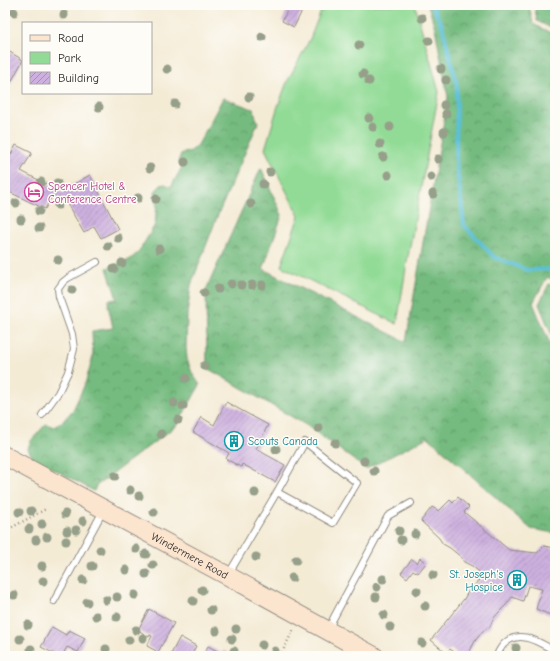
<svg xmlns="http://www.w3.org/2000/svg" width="560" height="661" viewBox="0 0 560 661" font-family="'Comic Neue',sans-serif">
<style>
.green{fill:#92db96;stroke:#5e8360}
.forest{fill:url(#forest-crowns);stroke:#507355}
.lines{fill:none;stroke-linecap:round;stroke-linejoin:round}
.stream{stroke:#5bc0d9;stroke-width:4}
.building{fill:url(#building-hatch)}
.lane-casing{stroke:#908b80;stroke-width:8}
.secondary-casing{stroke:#908b80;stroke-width:20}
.path{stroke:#908b80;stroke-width:2.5;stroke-dasharray:1 3;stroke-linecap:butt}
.lane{stroke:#fff;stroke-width:6}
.secondary{stroke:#fce5cf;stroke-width:18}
.tree{fill:#969f89}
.labels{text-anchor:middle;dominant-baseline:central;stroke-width:3;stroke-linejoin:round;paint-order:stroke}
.hotel-label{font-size:11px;fill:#b23c85;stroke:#fdfcf7;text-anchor:start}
.culture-label{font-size:11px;fill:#0d838f;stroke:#fdfcf7;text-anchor:start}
.street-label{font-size:11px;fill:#2b2b2b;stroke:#fdfcf7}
</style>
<defs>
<pattern id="forest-crowns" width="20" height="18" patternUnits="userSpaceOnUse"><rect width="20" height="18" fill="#75bb7f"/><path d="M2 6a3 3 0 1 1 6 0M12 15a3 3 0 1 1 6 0" fill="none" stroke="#609868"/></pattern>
<pattern id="building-hatch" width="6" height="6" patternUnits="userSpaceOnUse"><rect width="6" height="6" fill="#cdb0df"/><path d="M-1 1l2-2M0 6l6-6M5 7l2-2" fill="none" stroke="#a78fb5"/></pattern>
</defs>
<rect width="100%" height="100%" fill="#fdfcf7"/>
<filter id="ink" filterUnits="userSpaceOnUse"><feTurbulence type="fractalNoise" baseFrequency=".025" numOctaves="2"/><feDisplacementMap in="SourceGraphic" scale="8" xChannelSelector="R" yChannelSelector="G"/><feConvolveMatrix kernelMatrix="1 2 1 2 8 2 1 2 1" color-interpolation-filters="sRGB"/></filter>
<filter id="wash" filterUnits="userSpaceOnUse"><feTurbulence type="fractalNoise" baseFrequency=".012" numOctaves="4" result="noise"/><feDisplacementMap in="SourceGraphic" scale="16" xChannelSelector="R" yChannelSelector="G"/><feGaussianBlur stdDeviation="0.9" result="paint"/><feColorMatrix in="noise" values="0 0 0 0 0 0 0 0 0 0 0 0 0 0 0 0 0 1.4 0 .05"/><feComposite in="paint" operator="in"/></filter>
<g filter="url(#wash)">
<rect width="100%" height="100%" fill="#f4ebd5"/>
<polygon class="green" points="329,5 415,5 439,92 407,262 397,324 281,266 299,216 265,149 277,109 287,82 310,39 320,13"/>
<g class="forest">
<polygon points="428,5 529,5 533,24 555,35 555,281 547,277 533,303 555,356 555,533 531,529 428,437 366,469 306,425 207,368 206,290 261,168 282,215 263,269 406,342 448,97 435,28"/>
<polygon points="534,5 555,5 555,30 537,21"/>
<polygon points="223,98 253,109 258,123 217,217 191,285 187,315 186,348 187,359 192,373 200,385 177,425 96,486 94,491 33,458 28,449 30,442 46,424 54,427 63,421 73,410 85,384 93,357 92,331 113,328 108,305 109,300 117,299 107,268 129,260 138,253 155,225 157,203 155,193 157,189 161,185 165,184 171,187 182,167 178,162 181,154 191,151 198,145"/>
<polygon points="549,284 555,287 555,343 539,304"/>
</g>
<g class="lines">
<polyline class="stream" points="432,5 442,25 457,85 456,160 464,225 494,257 527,270 555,269"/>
</g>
<g id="blocks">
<g class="building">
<polygon points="5,5 14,5 11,13 5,10"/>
<polygon points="290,5 302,11 294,27 282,21"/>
<polygon points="5,44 8,51 23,60 10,84 5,81"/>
<polygon points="16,145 32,153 21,171 64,193 69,187 90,175 118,229 101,238 94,226 84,233 65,200 52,196 45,209 5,190 5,162 7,162"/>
<polygon points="226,402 268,425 256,449 285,465 275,482 242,464 241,467 226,459 229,453 193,432 201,417 214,425"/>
<polygon points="458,497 469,507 464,512 509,550 537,553 544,546 555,548 555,617 536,609 542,589 528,586 523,601 512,597 506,605 500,611 493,619 490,627 483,631 475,641 470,651 463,656 460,656 450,649 446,653 431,640 464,599 469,590 474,586 483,575 472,566 464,562 461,557 450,548 443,544 439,538 421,521 432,507 439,511 450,500 453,503"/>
<polygon points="420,558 426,563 418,573 413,570 407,578 401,573 412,559 417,563"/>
<polygon points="149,609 174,623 158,652 147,646 152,636 150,635 149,637 138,630"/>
<polygon points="52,627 66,635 69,630 85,638 78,652 67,647 62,656 59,656 41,647"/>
<polygon points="180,637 196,646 191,656 170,656"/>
<polygon points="208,646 221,653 225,651 229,654 230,656 203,656"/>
</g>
</g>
</g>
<g filter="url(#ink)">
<use href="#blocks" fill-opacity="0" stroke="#908b80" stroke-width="1"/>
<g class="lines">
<g class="lane-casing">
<g id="lane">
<polyline points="42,415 58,393 68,372 74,349 72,334 59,297 58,289 63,282 68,278 97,262"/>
<polyline points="228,575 277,492 305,442 357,483 333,523 277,492"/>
<polyline points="54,601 103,511"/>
<polyline points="329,630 333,619 388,516 411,503"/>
<path d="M497,656c1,-5 3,-7 6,-11 16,-17 35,-3 52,6"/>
</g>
</g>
<g class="secondary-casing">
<g id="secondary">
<path id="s1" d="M5,456l223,120 146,80"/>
</g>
</g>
<g class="path">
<polyline points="5,531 46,509"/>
<polyline points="280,656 294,629"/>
</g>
<use href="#lane" class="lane"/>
<use href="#secondary" class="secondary"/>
</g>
<g class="tree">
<circle cx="14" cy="12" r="4.5"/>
<circle cx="64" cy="15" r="4.5"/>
<circle cx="422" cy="18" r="4.5"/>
<circle cx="262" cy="37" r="4.5"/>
<circle cx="429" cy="41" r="4.5"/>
<circle cx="359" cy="45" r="4.5"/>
<circle cx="167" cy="69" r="4.5"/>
<circle cx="441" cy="69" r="4.5"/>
<circle cx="363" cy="74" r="4.5"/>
<circle cx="446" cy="80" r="4.5"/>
<circle cx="369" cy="81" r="4.5"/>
<circle cx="249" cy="97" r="4.5"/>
<circle cx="175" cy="104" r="4.5"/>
<circle cx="444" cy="105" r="4.5"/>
<circle cx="99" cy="107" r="4.5"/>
<circle cx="446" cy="114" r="4.5"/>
<circle cx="369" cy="118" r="4.5"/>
<circle cx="373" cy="127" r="4.5"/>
<circle cx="390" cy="127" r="4.5"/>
<circle cx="444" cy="132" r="4.5"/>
<circle cx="380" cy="144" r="4.5"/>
<circle cx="383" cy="157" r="4.5"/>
<circle cx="438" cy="159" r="4.5"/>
<circle cx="185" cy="162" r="4.5"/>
<circle cx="150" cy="168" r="4.5"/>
<circle cx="270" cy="172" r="4.5"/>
<circle cx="388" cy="175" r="4.5"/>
<circle cx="431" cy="177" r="4.5"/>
<circle cx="41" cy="182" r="4.5"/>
<circle cx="57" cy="183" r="4.5"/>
<circle cx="263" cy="184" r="4.5"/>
<circle cx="433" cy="194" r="4.5"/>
<circle cx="138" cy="198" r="4.5"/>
<circle cx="156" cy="199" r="4.5"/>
<circle cx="16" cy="203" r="4.5"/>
<circle cx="251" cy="204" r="4.5"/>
<circle cx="58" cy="205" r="4.5"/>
<circle cx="39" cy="211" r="4.5"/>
<circle cx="21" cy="219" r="4.5"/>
<circle cx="39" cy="228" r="4.5"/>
<circle cx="118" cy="238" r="4.5"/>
<circle cx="108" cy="246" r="4.5"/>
<circle cx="159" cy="249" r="4.5"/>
<circle cx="58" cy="260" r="4.5"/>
<circle cx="122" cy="263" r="4.5"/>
<circle cx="114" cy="269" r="4.5"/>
<circle cx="231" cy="284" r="4.5"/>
<circle cx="241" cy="285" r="4.5"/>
<circle cx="252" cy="285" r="4.5"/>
<circle cx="262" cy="285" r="4.5"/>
<circle cx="218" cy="289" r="4.5"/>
<circle cx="72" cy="290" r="4.5"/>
<circle cx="204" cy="293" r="4.5"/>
<circle cx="204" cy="366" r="4.5"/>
<circle cx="186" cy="378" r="4.5"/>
<circle cx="174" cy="403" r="4.5"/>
<circle cx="183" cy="406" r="4.5"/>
<circle cx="178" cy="420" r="4.5"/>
<circle cx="319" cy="428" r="4.5"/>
<circle cx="161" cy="434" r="4.5"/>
<circle cx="335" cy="443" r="4.5"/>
<circle cx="276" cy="449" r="4.5"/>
<circle cx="364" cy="461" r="4.5"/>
<circle cx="374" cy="471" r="4.5"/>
<circle cx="115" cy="476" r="4.5"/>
<circle cx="130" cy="490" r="4.5"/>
<circle cx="255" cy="493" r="4.5"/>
<circle cx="139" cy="496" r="4.5"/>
<circle cx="31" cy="511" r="4.5"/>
<circle cx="19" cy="512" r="4.5"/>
<circle cx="154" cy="512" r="4.5"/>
<circle cx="65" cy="514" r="4.5"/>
<circle cx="83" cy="521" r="4.5"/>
<circle cx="42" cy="524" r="4.5"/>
<circle cx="29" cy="529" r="4.5"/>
<circle cx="76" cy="530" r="4.5"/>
<circle cx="67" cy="531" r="4.5"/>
<circle cx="399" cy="531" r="4.5"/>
<circle cx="415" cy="534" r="4.5"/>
<circle cx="47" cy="537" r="4.5"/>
<circle cx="36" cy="540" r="4.5"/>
<circle cx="401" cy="540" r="4.5"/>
<circle cx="66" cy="541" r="4.5"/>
<circle cx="136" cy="549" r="4.5"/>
<circle cx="100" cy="550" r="4.5"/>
<circle cx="146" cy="554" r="4.5"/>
<circle cx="256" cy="557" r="4.5"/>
<circle cx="296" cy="560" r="4.5"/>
<circle cx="153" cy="565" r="4.5"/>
<circle cx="42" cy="566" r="4.5"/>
<circle cx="92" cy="566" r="4.5"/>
<circle cx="126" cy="570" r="4.5"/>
<circle cx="146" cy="574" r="4.5"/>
<circle cx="433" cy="575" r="4.5"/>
<circle cx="292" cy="578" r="4.5"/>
<circle cx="383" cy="579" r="4.5"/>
<circle cx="83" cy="580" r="4.5"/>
<circle cx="43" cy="581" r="4.5"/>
<circle cx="377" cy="587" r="4.5"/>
<circle cx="202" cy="590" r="4.5"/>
<circle cx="417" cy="591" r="4.5"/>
<circle cx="14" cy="595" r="4.5"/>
<circle cx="135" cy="595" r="4.5"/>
<circle cx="117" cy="597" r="4.5"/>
<circle cx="376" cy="597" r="4.5"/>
<circle cx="106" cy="600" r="4.5"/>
<circle cx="193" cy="601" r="4.5"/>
<circle cx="87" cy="602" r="4.5"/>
<circle cx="425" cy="606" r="4.5"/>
<circle cx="211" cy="610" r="4.5"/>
<circle cx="384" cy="615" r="4.5"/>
<circle cx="96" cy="616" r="4.5"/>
<circle cx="117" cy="617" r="4.5"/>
<circle cx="28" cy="625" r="4.5"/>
<circle cx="390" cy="627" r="4.5"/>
<circle cx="236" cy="629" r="4.5"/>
<circle cx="136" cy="630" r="4.5"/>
<circle cx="216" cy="631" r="4.5"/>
<circle cx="143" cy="638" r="4.5"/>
<circle cx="20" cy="639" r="4.5"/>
<circle cx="232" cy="639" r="4.5"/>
<circle cx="129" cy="640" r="4.5"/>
<circle cx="422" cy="643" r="4.5"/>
<circle cx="262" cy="645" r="4.5"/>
<circle cx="516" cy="648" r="4.5"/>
<circle cx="31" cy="649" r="4.5"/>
<circle cx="106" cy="649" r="4.5"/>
<circle cx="234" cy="651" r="4.5"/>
<circle cx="275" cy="651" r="4.5"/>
</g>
</g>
<defs>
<g id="hotel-ring" transform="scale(1)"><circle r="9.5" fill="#fdfcf7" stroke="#d1479c" stroke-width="1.5"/><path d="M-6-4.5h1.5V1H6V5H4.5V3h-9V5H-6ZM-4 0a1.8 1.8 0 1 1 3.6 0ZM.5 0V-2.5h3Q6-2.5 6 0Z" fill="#d1479c"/></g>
<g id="building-ring" transform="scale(1)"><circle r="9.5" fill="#fdfcf7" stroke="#0f9aa8" stroke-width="1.5"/><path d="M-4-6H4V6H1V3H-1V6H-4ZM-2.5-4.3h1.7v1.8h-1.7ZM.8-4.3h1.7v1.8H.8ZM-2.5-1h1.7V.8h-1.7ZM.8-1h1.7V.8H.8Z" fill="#0f9aa8"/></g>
</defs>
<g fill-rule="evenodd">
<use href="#hotel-ring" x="34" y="192"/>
<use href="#building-ring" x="234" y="441"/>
<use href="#building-ring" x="517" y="580"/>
</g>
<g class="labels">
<g class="hotel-label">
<text x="48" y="186">Spencer Hotel &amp;<tspan x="48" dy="13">Conference Centre</tspan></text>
</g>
<g class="culture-label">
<text x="248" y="441">Scouts Canada</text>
<text x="503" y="574" text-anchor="end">St. Joseph's<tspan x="503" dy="13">Hospice</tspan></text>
</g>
<g class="street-label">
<text stroke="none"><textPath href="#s1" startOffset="210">Windermere Road</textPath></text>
</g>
</g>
<rect width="560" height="661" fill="none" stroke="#fdfcf7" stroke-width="20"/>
<rect x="22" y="22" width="130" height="72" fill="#fdfcf7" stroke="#a9a8a5"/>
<rect x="30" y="35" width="20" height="6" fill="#fce5cf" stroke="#a9a8a5"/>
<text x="58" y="42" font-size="12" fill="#2b2b2b">Road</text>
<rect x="30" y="52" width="20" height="12" fill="#92db96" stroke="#a9a8a5"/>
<text x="58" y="62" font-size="12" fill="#2b2b2b">Park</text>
<rect x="30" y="72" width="20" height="12" fill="url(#building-hatch)" stroke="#a9a8a5"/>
<text x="58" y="82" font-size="12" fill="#2b2b2b">Building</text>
</svg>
